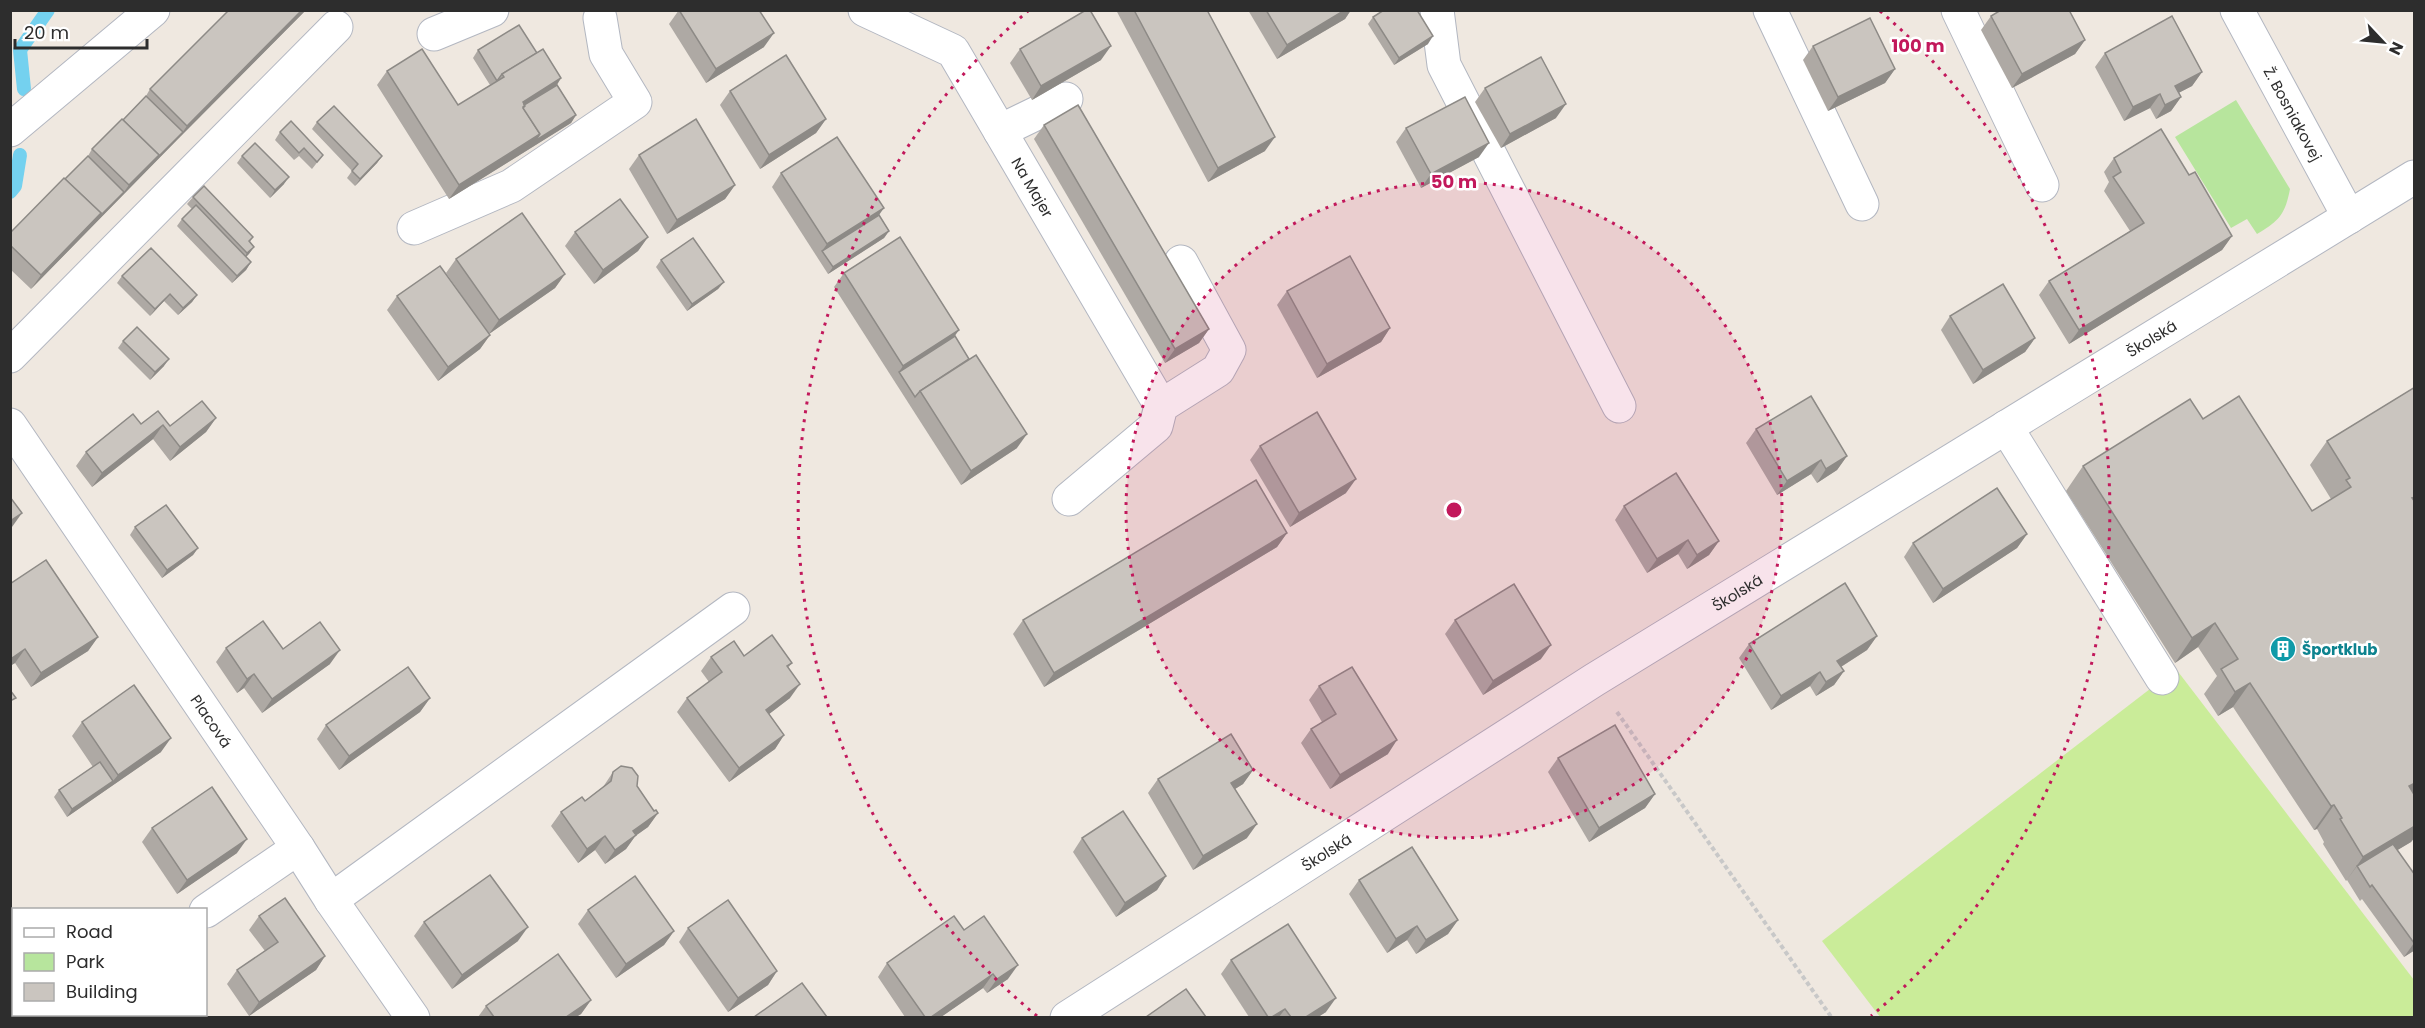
<svg xmlns="http://www.w3.org/2000/svg" width="2425" height="1028" viewBox="0 0 2425 1028" font-family="Poppins,sans-serif">
<style>
.green{fill:#b7e59d}
.pitch{fill:#caec99}
.lines{fill:none;stroke-linecap:round;stroke-linejoin:round}
.stream{stroke:#74d1ef;stroke-width:14}
.minor-casing{stroke:#b3b7c1;stroke-width:35}
.path{stroke:#c8c8c8;stroke-width:4;stroke-dasharray:4.5 3;stroke-linecap:butt}
.minor{stroke:#fff;stroke-width:33}
.wall{fill:#aea9a4}
.shaded-wall{fill:#8d8a86}
.building{fill:#cac5bf;stroke:#8d8a86;stroke-width:1.5}
.ring{fill:none;stroke:#c2185b;stroke-width:3;stroke-dasharray:3 6}
.labels{text-anchor:middle;dominant-baseline:central;stroke-width:5;stroke-linejoin:round;paint-order:stroke}
.street-label{font-size:15px;fill:#2d2d2d;stroke:#fff}
.culture-label{font-size:15px;font-weight:bold;fill:#0d838f;stroke:#fff;text-anchor:start}
.centre{fill:#c2185b;stroke:#fff;stroke-width:3}
.ring-label{font-size:18px;text-anchor:middle;font-weight:bold;fill:#c2185b;stroke:#fff;stroke-width:5;stroke-linejoin:round;paint-order:stroke}
</style>
<rect width="100%" height="100%" fill="#efe8e0"/>
<path class="green" d="M2236,100l54,89c-5,26 -11,32 -33,45l-10,-15 -16,9 -56,-91z"/>
<polygon class="pitch" points="2176,669 2414,980 2414,1017 1880,1017 1822,941"/>
<g class="lines">
<g class="stream">
<polyline points="24,89 20,50 48,10"/>
<polyline points="10,192 15,186 20,155"/>
</g>
<g class="minor-casing">
<g id="minor">
<path id="s1" d="M865,10l88,41 208,355"/>
<polyline points="1437,10 1444,65 1619,406"/>
<polyline points="1770,10 1862,204"/>
<polyline points="1958,10 2042,185"/>
<path id="s2" d="M2237,10l112,207"/>
<polyline points="434,34 492,10"/>
<polyline points="10,130 153,10"/>
<polyline points="1000,131 1066,99"/>
<polyline points="414,228 511,186 635,102 606,54 600,18"/>
<polyline points="10,356 336,27"/>
<path id="s3" d="M10,425l288,423 33,52 82,118"/>
<polyline points="2006,427 2162,678"/>
<polyline points="1069,499 1156,426 1161,406 1218,370 1229,350 1181,262"/>
<polyline points="331,900 733,609"/>
<polyline points="206,911 298,848"/>
<polyline points="50,1018 54,1014"/>
<path id="s4" d="M1067,1018l527,-338 820,-503"/>
</g>
</g>
<polyline class="path" points="1617,712 1832,1018"/>
<use href="#minor" class="minor"/>
</g>
<g class="wall">
<polygon points="306,10 149,168 31,289 10,269 10,233 65,179 88,156 92,149 123,120 146,96 150,89"/>
<polygon points="679,10 764,47 706,83 669,24"/>
<polygon points="1116,10 1207,10 1265,151 1208,182"/>
<polygon points="1248,10 1351,10 1345,19 1277,59"/>
<polygon points="1991,16 2085,40 2075,54 2012,88 1981,30"/>
<polygon points="1373,17 1428,44 1394,65 1368,24"/>
<polygon points="1813,46 1895,69 1885,83 1828,111 1803,60"/>
<polygon points="1020,49 1101,60 1032,100 1010,63"/>
<polygon points="478,50 537,53 561,78 557,85 576,115 571,123 449,199 377,85 387,71 458,105 490,85 473,58"/>
<polygon points="2105,53 2202,72 2192,86 2178,93 2181,97 2171,111 2156,119 2150,108 2124,121 2095,67"/>
<polygon points="1485,88 1556,118 1501,148 1475,102"/>
<polygon points="730,91 826,119 816,133 760,169 720,105"/>
<polygon points="317,122 382,156 377,163 355,186 347,178 352,171 312,129"/>
<polygon points="1044,125 1209,329 1199,343 1165,363 1034,139"/>
<polygon points="1406,128 1479,157 1421,188 1396,142"/>
<polygon points="280,132 323,155 312,169 299,156 294,160 275,140"/>
<polygon points="639,155 735,185 725,199 667,234 629,169"/>
<polygon points="242,156 284,184 270,198 237,163"/>
<polygon points="2114,158 2189,175 2232,236 2222,250 2069,344 2039,295 2049,281 2130,231 2104,191 2109,182 2104,172"/>
<polygon points="781,173 879,215 889,231 884,238 828,274 772,187"/>
<polygon points="193,197 253,237 250,242 254,247 246,257 251,262 246,270 232,283 177,226 182,219 192,209 187,204"/>
<polygon points="575,232 648,237 638,251 594,284 565,246"/>
<polygon points="456,259 565,274 555,288 489,334 490,335 480,349 438,381 387,310 397,296 482,324 446,273"/>
<polygon points="661,260 724,282 718,289 687,311 656,267"/>
<polygon points="844,273 955,336 1017,448 961,485 834,287"/>
<polygon points="122,276 197,295 192,302 178,315 164,301 150,316 117,283"/>
<polygon points="1287,291 1390,328 1381,342 1317,378 1277,305"/>
<polygon points="1950,316 2035,338 2025,352 1973,384 1941,330"/>
<polygon points="123,341 164,366 150,380 118,348"/>
<polygon points="2415,387 2415,837 2411,842 2397,850 2415,875 2415,950 2404,957 2362,899 2360,901 2347,880 2346,881 2323,844 2324,842 2317,829 2314,830 2233,707 2218,716 2204,694 2217,676 2198,647 2175,663 2066,491 2083,466 2203,419 2312,511 2331,499 2310,465 2327,441"/>
<polygon points="158,411 170,426 216,418 206,432 170,461 153,439 92,487 76,466 86,452 141,424"/>
<polygon points="1756,429 1847,456 1837,470 1817,483 1811,474 1777,495 1746,443"/>
<polygon points="1260,446 1346,493 1290,527 1250,460"/>
<polygon points="1624,506 1719,541 1709,555 1687,569 1678,554 1647,573 1615,520"/>
<polygon points="135,527 198,548 193,555 162,578 130,535"/>
<polygon points="1287,533 1277,547 1044,687 1013,634 1023,620"/>
<polygon points="2027,534 2017,548 1933,603 1904,557 1913,543"/>
<polygon points="10,584 98,637 88,651 31,687 15,663 10,666"/>
<polygon points="1455,620 1541,659 1483,695 1445,634"/>
<polygon points="1877,636 1867,650 1841,667 1844,671 1834,685 1816,696 1810,686 1771,710 1739,658 1749,644"/>
<polygon points="226,648 283,649 330,664 262,713 244,688 237,693 216,662"/>
<polygon points="744,656 792,663 788,668 790,698 769,714 784,735 775,749 729,782 677,712 687,698 709,682 701,671 711,657"/>
<polygon points="1319,686 1388,754 1330,789 1301,743 1311,729 1322,722 1309,700"/>
<polygon points="430,698 420,712 339,770 317,739 326,725"/>
<polygon points="82,722 161,752 67,817 54,797 59,790 93,767 72,736"/>
<polygon points="1558,758 1655,794 1645,808 1589,842 1548,772"/>
<polygon points="1253,770 1243,784 1235,789 1247,838 1193,870 1148,793 1158,779"/>
<polygon points="613,772 637,786 654,811 658,813 648,827 636,835 626,849 605,864 595,850 578,863 551,826 561,812 585,801 603,787"/>
<polygon points="152,828 237,853 177,894 142,842"/>
<polygon points="1082,838 1166,876 1157,890 1116,917 1073,852"/>
<polygon points="1359,880 1458,920 1448,934 1416,954 1407,940 1387,953 1349,894"/>
<polygon points="588,910 674,931 664,945 616,978 578,924"/>
<polygon points="259,916 325,956 316,970 249,1016 227,984 237,970 265,951 249,930"/>
<polygon points="424,922 518,941 452,989 414,936"/>
<polygon points="688,928 777,971 768,985 728,1012 679,942"/>
<polygon points="964,930 1008,979 987,993 983,988 941,1017 905,1017 878,977 887,963"/>
<polygon points="1231,960 1326,1012 1318,1017 1249,1017 1221,974"/>
<polygon points="591,1000 581,1014 576,1017 478,1017 486,1006"/>
</g>
<g class="shaded-wall">
<polygon points="302,10 306,10 177,140 187,126"/>
<polygon points="1345,10 1351,10 1345,19 1277,59 1287,45"/>
<polygon points="774,33 764,47 706,83 716,69"/>
<polygon points="1433,36 1428,44 1394,65 1399,58"/>
<polygon points="2085,40 2075,54 2012,88 2022,74"/>
<polygon points="1111,46 1101,60 1032,100 1041,86"/>
<polygon points="1895,69 1885,83 1828,111 1838,97"/>
<polygon points="2202,72 2192,86 2165,100 2175,86"/>
<polygon points="561,78 552,92 522,111 523,102"/>
<polygon points="2160,94 2150,108 2124,121 2133,107"/>
<polygon points="2181,97 2171,111 2156,119 2165,105"/>
<polygon points="1566,104 1556,118 1501,148 1510,134"/>
<polygon points="576,115 571,123 449,199 459,185 540,134"/>
<polygon points="826,119 816,133 760,169 769,155"/>
<polygon points="183,132 177,140 31,289 41,275 101,213 124,192 129,185 159,155"/>
<polygon points="1275,137 1265,151 1208,182 1218,168"/>
<polygon points="1489,143 1479,157 1421,188 1431,174"/>
<polygon points="382,156 377,163 355,186 360,179"/>
<polygon points="289,177 284,184 270,198 275,190"/>
<polygon points="735,185 725,199 667,234 677,220"/>
<polygon points="884,208 874,222 822,251 827,244"/>
<polygon points="889,231 884,238 828,274 833,267"/>
<polygon points="2232,236 2222,250 2069,344 2079,330"/>
<polygon points="648,237 638,251 594,284 603,270"/>
<polygon points="254,247 249,254 242,261 247,253"/>
<polygon points="251,262 246,270 232,283 237,276"/>
<polygon points="565,274 555,288 489,334 499,320"/>
<polygon points="724,282 718,289 687,311 692,304"/>
<polygon points="170,294 164,301 150,316 155,309"/>
<polygon points="197,295 192,302 178,315 183,308"/>
<polygon points="1390,328 1381,342 1317,378 1327,364"/>
<polygon points="1209,329 1199,343 1165,363 1175,349"/>
<polygon points="959,330 949,344 899,372 903,366"/>
<polygon points="490,335 480,349 438,381 448,367"/>
<polygon points="2035,338 2025,352 1973,384 1983,370"/>
<polygon points="169,359 164,366 150,380 155,372"/>
<polygon points="216,418 206,432 170,461 180,447"/>
<polygon points="163,425 153,439 92,487 102,473"/>
<polygon points="1027,434 1017,448 961,485 971,471"/>
<polygon points="1847,456 1837,470 1817,483 1826,469"/>
<polygon points="1821,460 1811,474 1777,495 1787,481"/>
<polygon points="1356,479 1346,493 1290,527 1299,513"/>
<polygon points="22,513 12,527 10,528 10,521"/>
<polygon points="1287,533 1277,547 1044,687 1054,673"/>
<polygon points="2027,534 2017,548 1933,603 1943,589"/>
<polygon points="1688,540 1678,554 1647,573 1657,559"/>
<polygon points="1719,541 1709,555 1687,569 1697,555"/>
<polygon points="198,548 193,555 162,578 167,570"/>
<polygon points="2215,623 2198,647 2175,663 2192,638"/>
<polygon points="1877,636 1867,650 1828,675 1837,661"/>
<polygon points="98,637 88,651 31,687 41,673"/>
<polygon points="1551,645 1541,659 1483,695 1493,681"/>
<polygon points="25,649 15,663 10,666 10,660 12,658"/>
<polygon points="340,650 330,664 262,713 272,699"/>
<polygon points="1844,671 1834,685 1816,696 1826,682"/>
<polygon points="1820,672 1810,686 1771,710 1781,696"/>
<polygon points="254,674 244,688 237,693 247,679"/>
<polygon points="2250,683 2233,707 2218,716 2235,692"/>
<polygon points="800,684 790,698 756,724 766,710"/>
<polygon points="430,698 420,712 339,770 349,756"/>
<polygon points="784,735 775,749 729,782 739,768"/>
<polygon points="171,738 161,752 67,817 72,809 113,781 118,775"/>
<polygon points="1397,740 1388,754 1330,789 1340,775"/>
<polygon points="1253,770 1243,784 1222,797 1231,783"/>
<polygon points="2415,783 2415,796 2409,786"/>
<polygon points="1655,794 1645,808 1589,842 1599,828"/>
<polygon points="2334,805 2317,829 2314,830 2331,806"/>
<polygon points="658,813 648,827 623,845 633,831"/>
<polygon points="1257,824 1247,838 1193,870 1203,856"/>
<polygon points="2415,826 2415,837 2411,842 2361,872 2357,866 2346,881 2363,857"/>
<polygon points="636,835 626,849 605,864 615,850"/>
<polygon points="605,836 595,850 578,863 587,849"/>
<polygon points="247,839 237,853 177,894 187,880"/>
<polygon points="1166,876 1157,890 1116,917 1125,903"/>
<polygon points="1458,920 1448,934 1416,954 1426,940"/>
<polygon points="1417,926 1407,940 1387,953 1396,939"/>
<polygon points="528,927 518,941 452,989 462,975"/>
<polygon points="674,931 664,945 616,978 626,964"/>
<polygon points="2414,943 2415,943 2415,950 2404,957"/>
<polygon points="325,956 316,970 249,1016 259,1002"/>
<polygon points="1018,965 1008,979 987,993 997,979"/>
<polygon points="777,971 768,985 728,1012 738,998"/>
<polygon points="993,974 983,988 941,1017 931,1017"/>
<polygon points="1336,998 1326,1012 1318,1017 1306,1017"/>
<polygon points="591,1000 581,1014 576,1017 566,1017"/>
<polygon points="1285,1009 1279,1017 1272,1017"/>
</g>
<g class="building">
<polygon points="229,10 302,10 187,126 150,89"/>
<polygon points="679,10 759,10 774,33 716,69"/>
<polygon points="1086,10 1090,10 1111,46 1041,86 1020,49"/>
<polygon points="1134,10 1207,10 1275,137 1218,168"/>
<polygon points="1266,10 1345,10 1287,45"/>
<polygon points="1384,10 1417,10 1433,36 1399,58 1373,17"/>
<polygon points="2001,10 2069,10 2085,40 2022,74 1991,16"/>
<polygon points="2172,16 2202,72 2175,86 2181,97 2165,105 2160,94 2133,107 2105,53"/>
<polygon points="1870,18 1895,69 1838,97 1813,46"/>
<polygon points="519,25 537,53 502,74 497,81 478,50"/>
<polygon points="422,49 458,105 504,77 502,74 543,49 561,78 523,102 525,106 523,107 540,134 459,185 387,71"/>
<polygon points="786,55 826,119 769,155 730,91"/>
<polygon points="1541,57 1566,104 1510,134 1485,88"/>
<polygon points="557,85 576,115 535,141 540,134 523,108 525,106 524,105"/>
<polygon points="146,96 183,132 154,161 159,155 123,120"/>
<polygon points="1465,97 1489,143 1431,174 1406,128"/>
<polygon points="1078,105 1209,329 1175,349 1044,125"/>
<polygon points="334,106 382,156 360,179 352,171 358,164 317,122"/>
<polygon points="122,119 159,155 129,185 92,149"/>
<polygon points="696,119 735,185 677,220 639,155"/>
<polygon points="291,121 323,155 317,162 304,148 299,153 280,132"/>
<polygon points="2161,129 2189,175 2195,172 2232,236 2079,330 2049,281 2144,223 2113,177 2121,172 2114,158"/>
<polygon points="837,137 884,208 827,244 781,173"/>
<polygon points="255,143 289,177 275,190 242,156"/>
<polygon points="88,156 124,192 96,220 101,213 65,179"/>
<polygon points="64,178 101,213 41,275 10,245 10,233"/>
<polygon points="204,186 253,237 249,241 254,247 247,253 193,197"/>
<polygon points="620,199 648,237 603,270 575,232"/>
<polygon points="196,205 251,262 237,276 182,219"/>
<polygon points="522,213 565,274 499,320 456,259"/>
<polygon points="879,215 889,231 833,267 822,251"/>
<polygon points="900,237 959,330 903,366 844,273"/>
<polygon points="693,238 724,282 692,304 661,260"/>
<polygon points="151,248 197,295 183,308 170,294 155,309 122,276"/>
<polygon points="1350,256 1390,328 1327,364 1287,291"/>
<polygon points="440,266 490,335 448,367 397,296"/>
<polygon points="2003,284 2035,338 1983,370 1950,316"/>
<polygon points="137,327 169,359 155,372 123,341"/>
<polygon points="955,336 969,359 920,391 915,397 899,372"/>
<polygon points="976,355 1027,434 971,471 920,391"/>
<polygon points="2415,387 2415,497 2412,498 2415,502 2415,783 2409,786 2415,796 2415,826 2363,857 2340,819 2342,818 2334,805 2331,806 2250,683 2235,692 2221,669 2238,659 2215,623 2192,638 2083,466 2190,399 2203,419 2239,396 2312,511 2351,487 2346,480 2350,478 2327,441"/>
<polygon points="1811,396 1847,456 1826,469 1821,460 1787,481 1756,429"/>
<polygon points="202,401 216,418 180,447 163,425 102,473 86,452 133,414 141,424 158,411 170,426"/>
<polygon points="1317,412 1356,479 1299,513 1260,446"/>
<polygon points="1676,473 1719,541 1697,555 1688,540 1657,559 1624,506"/>
<polygon points="1256,480 1287,533 1054,673 1023,620"/>
<polygon points="1997,488 2027,534 1943,589 1913,543"/>
<polygon points="10,497 22,513 10,521"/>
<polygon points="166,505 198,548 167,570 135,527"/>
<polygon points="46,560 98,637 41,673 25,649 12,658 10,655 10,584"/>
<polygon points="1845,583 1877,636 1837,661 1844,671 1826,682 1820,672 1781,696 1749,644"/>
<polygon points="1514,584 1551,645 1493,681 1455,620"/>
<polygon points="263,621 283,649 320,622 340,650 272,699 254,674 247,679 226,648"/>
<polygon points="772,635 792,663 787,666 800,684 766,710 784,735 739,768 687,698 722,672 711,657 734,641 744,656"/>
<polygon points="408,667 430,698 349,756 326,725"/>
<polygon points="1352,667 1397,740 1340,775 1311,729 1336,714 1319,686"/>
<polygon points="134,685 171,738 118,775 82,722"/>
<polygon points="10,690 16,698 10,701"/>
<polygon points="1615,725 1655,794 1599,828 1558,758"/>
<polygon points="1231,734 1253,770 1231,783 1257,824 1203,856 1158,779"/>
<polygon points="100,762 113,781 72,809 59,790"/>
<polygon points="621,766 632,768 638,776 637,786 654,811 656,810 658,813 633,831 636,835 615,850 605,836 587,849 561,812 582,797 585,801 611,781 613,772"/>
<polygon points="212,787 247,839 187,880 152,828"/>
<polygon points="1123,811 1166,876 1125,903 1082,838"/>
<polygon points="2393,844 2415,875 2415,943 2414,943 2372,885 2370,887 2357,866"/>
<polygon points="1412,847 1458,920 1426,940 1417,926 1396,939 1359,880"/>
<polygon points="490,875 528,927 462,975 424,922"/>
<polygon points="635,876 674,931 626,964 588,910"/>
<polygon points="285,898 325,956 259,1002 237,970 278,942 259,916"/>
<polygon points="728,900 777,971 738,998 688,928"/>
<polygon points="954,916 964,930 984,916 1018,965 997,979 993,974 931,1017 925,1017 887,963"/>
<polygon points="1288,924 1336,998 1306,1017 1291,1017 1285,1009 1272,1017 1268,1017 1231,960"/>
<polygon points="558,954 591,1000 566,1017 494,1017 486,1006"/>
<polygon points="802,983 827,1017 754,1017"/>
<polygon points="1186,989 1206,1017 1146,1017"/>
</g>
<circle cx="1454" cy="510" r="328" fill="#c2185b" fill-opacity=".12"/>
<g class="ring">
<circle cx="1454" cy="510" r="328"/>
<path d="M1037 1016A656 656 0 0 1 1028 11M1880 11A656 656 0 0 1 1871 1016"/>
</g>
<defs>
<g id="building-disc" transform="scale(1.35)"><circle r="9.5" fill="#0f9aa8" stroke="#fff"/><path d="M-4-6H4V6H1V3H-1V6H-4ZM-2.5-4.3h1.7v1.8h-1.7ZM.8-4.3h1.7v1.8H.8ZM-2.5-1h1.7V.8h-1.7ZM.8-1h1.7V.8H.8Z" fill="#fff"/></g>
</defs>
<g fill-rule="evenodd">
<use href="#building-disc" x="2283" y="649"/>
</g>
<g class="labels">
<g class="street-label">
<text stroke="none"><textPath href="#s2" startOffset="118">Ž. Bosniakovej</textPath></text>
<text stroke="none"><textPath href="#s1" startOffset="255">Na Majer</textPath></text>
<text stroke="none"><textPath href="#s4" startOffset="1280">Školská</textPath></text>
<text stroke="none"><textPath href="#s4" startOffset="794">Školská</textPath></text>
<text stroke="none"><textPath href="#s3" startOffset="358">Placová</textPath></text>
<text stroke="none"><textPath href="#s4" startOffset="308">Školská</textPath></text>
</g>
<g class="culture-label">
<text x="2302" y="649">Športklub</text>
</g>
</g>
<circle cx="1454" cy="510" r="9" class="centre"/>
<g class="ring-label">
<text x="1918" y="52">100 m</text>
<text x="1454" y="188">50 m</text>
</g>
<rect width="2425" height="1028" fill="none" stroke="#2d2d2d" stroke-width="24"/>
<rect x="12" y="908" width="195" height="108" fill="#ffffff" stroke="#ababab" stroke-width="1.5"/>
<rect x="24" y="928" width="30" height="9" fill="#ffffff" stroke="#ababab" stroke-width="1.5"/>
<text x="66" y="938" font-size="18" fill="#2d2d2d">Road</text>
<rect x="24" y="953" width="30" height="18" fill="#b7e59d" stroke="#ababab" stroke-width="1.5"/>
<text x="66" y="968" font-size="18" fill="#2d2d2d">Park</text>
<rect x="24" y="983" width="30" height="18" fill="#cac5bf" stroke="#ababab" stroke-width="1.5"/>
<text x="66" y="998" font-size="18" fill="#2d2d2d">Building</text>
<g transform="translate(2383 42) rotate(116)" stroke="#ffffff" stroke-width="4.5" paint-order="stroke">
<path d="M0-4.5L10 22L0 15L-10 22Z" fill="#2d2d2d"/>
<text y="-9" font-size="16" font-weight="bold" text-anchor="middle" fill="#2d2d2d">N</text>
</g>
<path d="M15 39v9h132v-9" fill="none" stroke="#2d2d2d" stroke-width="3"/>
<text x="24" y="39" font-size="18" fill="#2d2d2d" stroke="#ffffff" stroke-width="4.5" paint-order="stroke">20 m</text>
</svg>
